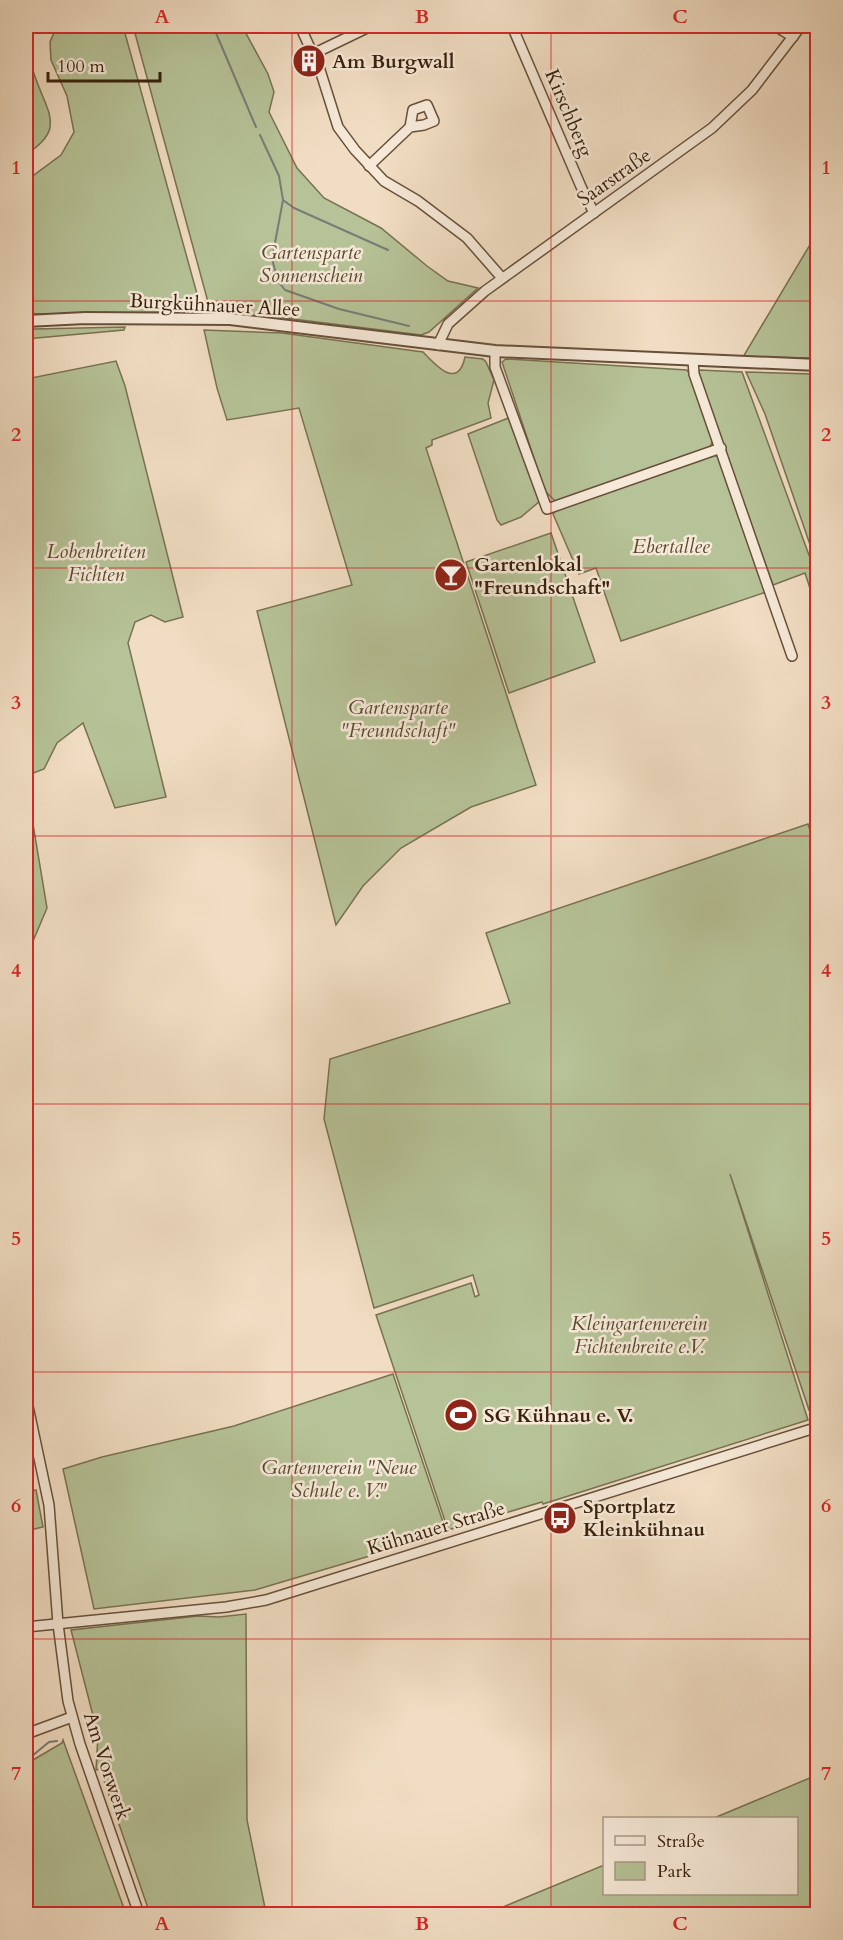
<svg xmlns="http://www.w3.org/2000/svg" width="843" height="1940" viewBox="0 0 843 1940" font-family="Cardo,serif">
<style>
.green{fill:#b6c297;stroke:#787252;stroke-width:1.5}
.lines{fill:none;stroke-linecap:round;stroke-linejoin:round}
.stream{stroke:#767d76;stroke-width:2}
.minor-casing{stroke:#67503a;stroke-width:12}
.tertiary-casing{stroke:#67503a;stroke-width:14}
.minor{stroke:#f6e9d8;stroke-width:9}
.tertiary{stroke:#f6e9d8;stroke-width:10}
.grid{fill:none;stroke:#d62828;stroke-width:1.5;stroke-opacity:0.55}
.labels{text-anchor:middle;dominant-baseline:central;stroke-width:5;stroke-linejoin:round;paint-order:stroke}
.poi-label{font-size:20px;font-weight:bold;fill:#39210c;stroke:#f6e9d8;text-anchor:start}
.street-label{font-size:20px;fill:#39210c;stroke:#f6e9d8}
.park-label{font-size:20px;font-style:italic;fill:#58492f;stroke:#f6e9d8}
.neatline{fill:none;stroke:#d62828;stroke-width:2}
.grid-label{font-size:20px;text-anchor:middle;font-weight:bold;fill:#d62828}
</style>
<rect width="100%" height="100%" fill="#f1ddc3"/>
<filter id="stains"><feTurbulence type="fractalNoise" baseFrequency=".00333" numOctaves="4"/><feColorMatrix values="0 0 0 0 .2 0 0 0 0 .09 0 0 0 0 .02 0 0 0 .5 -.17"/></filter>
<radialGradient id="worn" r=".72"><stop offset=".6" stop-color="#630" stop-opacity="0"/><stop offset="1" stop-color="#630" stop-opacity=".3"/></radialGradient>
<g class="green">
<path d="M26,26h4c-6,26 3,47 13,71 4,10 9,20 7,31 -3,12 -15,20 -24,27z"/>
<polygon points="57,26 123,26 202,312 26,314 26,181 61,155 74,132 67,96 51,60 50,42"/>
<polygon points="133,26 242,26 268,74 274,92 269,112 297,168 324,198 381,228 427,266 448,281 478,288 429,332 421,335 277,317 211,313"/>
<polygon points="817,233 817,358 743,357"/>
<polygon points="125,327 124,330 26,339 26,331 34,329"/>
<path d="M204,330l78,3 141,19c13,14 35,38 42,5l18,2 3,3 8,18 -6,23 3,15 -59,22v5l-6,3 110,337 -65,22 -70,41 -38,38 -27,39 -79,-314 95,-26 -53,-177 -72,12 -10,-32z"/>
<polygon points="506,359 687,370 691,376 713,439 711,445 707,450 556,502 545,491 502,362"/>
<polygon points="116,361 125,386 183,617 165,622 151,615 135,622 128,643 166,797 115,808 83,723 57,743 44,769 26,776 26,379"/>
<polygon points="699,370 742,372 817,577 817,610 805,573 773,585 698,374"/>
<polygon points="746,372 812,374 818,392 817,565 765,414"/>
<polygon points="511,417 540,501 521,517 501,525 497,520 468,434"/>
<polygon points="710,455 717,456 722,460 766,592 621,641 596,568 579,574 553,514 558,508"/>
<polygon points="551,533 595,662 509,693 466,562"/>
<polygon points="29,800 47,908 28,953 26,972 26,802"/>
<polygon points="808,824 818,856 817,1408 809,1410 730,1174 808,1420 543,1504 542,1502 448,1530 376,1315 471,1283 475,1297 479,1295 473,1275 374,1308 324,1119 330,1059 510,1003 486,933"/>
<polygon points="393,1374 446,1531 427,1539 255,1590 94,1609 63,1469 102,1457 234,1426"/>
<polygon points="36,1490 43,1527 26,1531 26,1493"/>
<polygon points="246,1614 247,1820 266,1913 322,1908 363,1914 150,1914 100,1769 96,1770 98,1735 71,1630 198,1616 219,1617"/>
<polygon points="63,1740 126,1914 26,1914 26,1764 62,1743"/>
<polygon points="817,1775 817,1914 486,1914 604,1865 604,1894 796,1894 796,1818 714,1818"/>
</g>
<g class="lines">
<g class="stream">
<polyline points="213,26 256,127"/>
<polyline points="260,135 279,176 283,200 294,208 388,250"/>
<polyline points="283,200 272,259 278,281 285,290 339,309 409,326"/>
<polyline points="26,1761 49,1742 57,1741"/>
</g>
<g class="minor-casing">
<g id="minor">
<polyline points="300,26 320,70 338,127 355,150 384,181 418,201 467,238 502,278"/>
<polyline points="512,26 582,189 594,213"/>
<polyline points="775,26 793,37"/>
<polyline points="313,54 371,26"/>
<polyline points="369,166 410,127 424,125 434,121 427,105 413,110 410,127"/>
<polyline points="438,345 448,324 485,291 712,128 752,90 801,26"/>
<polyline points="495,351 495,367 547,509 721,448"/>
<polyline points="693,360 694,374 792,656"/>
<polyline points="26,1397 49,1505 58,1624 68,1701 80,1744 139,1914"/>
<polyline points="26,1627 226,1607 266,1600 818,1427"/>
<polyline points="26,1734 72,1717"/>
</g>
</g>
<g class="tertiary-casing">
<polyline id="tertiary" points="26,321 85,318 230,319 495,351 818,365"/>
</g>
<use href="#minor" class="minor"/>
<use href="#tertiary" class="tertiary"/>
</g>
<path class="grid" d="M292,26v1888M551,26v1888M26,301h792M26,568h792M26,836h792M26,1104h792M26,1372h792M26,1639h792"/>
<defs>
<g id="building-disc" transform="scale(1.725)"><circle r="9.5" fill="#8f2418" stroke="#f6e9d8"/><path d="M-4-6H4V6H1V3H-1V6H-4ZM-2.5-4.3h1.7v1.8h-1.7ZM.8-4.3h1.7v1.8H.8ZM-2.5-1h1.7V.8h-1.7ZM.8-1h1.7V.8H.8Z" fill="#fff"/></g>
<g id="bar-disc" transform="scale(1.725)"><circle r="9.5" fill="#8f2418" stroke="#f6e9d8"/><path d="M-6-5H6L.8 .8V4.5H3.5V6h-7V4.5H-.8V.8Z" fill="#fff"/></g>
<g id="stadium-disc" transform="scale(1.725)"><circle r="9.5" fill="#8f2418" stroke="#f6e9d8"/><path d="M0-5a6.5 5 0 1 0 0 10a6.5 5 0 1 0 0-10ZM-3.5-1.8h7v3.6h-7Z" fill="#fff"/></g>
<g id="bus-disc" transform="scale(1.725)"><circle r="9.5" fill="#8f2418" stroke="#f6e9d8"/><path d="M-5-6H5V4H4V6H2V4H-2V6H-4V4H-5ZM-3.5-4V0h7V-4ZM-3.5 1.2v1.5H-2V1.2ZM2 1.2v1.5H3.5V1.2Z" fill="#fff"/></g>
</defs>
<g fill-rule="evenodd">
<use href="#building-disc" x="309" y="61"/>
<use href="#bar-disc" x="451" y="575"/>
<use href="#stadium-disc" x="461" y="1415"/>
<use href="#bus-disc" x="560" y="1518"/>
</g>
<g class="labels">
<g class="poi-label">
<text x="332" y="61">Am Burgwall</text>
<text x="474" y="564">Gartenlokal<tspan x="474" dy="23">"Freundschaft"</tspan></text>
<text x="484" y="1415">SG Kühnau e. V.</text>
<text x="583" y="1506">Sportplatz<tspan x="583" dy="23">Kleinkühnau</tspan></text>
</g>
<g class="street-label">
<text transform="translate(569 113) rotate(67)">Kirschberg</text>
<text transform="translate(614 177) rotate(-35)">Saarstraße</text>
<text transform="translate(215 305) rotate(3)">Burgkühnauer Allee</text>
<text transform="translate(436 1528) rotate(-17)">Kühnauer Straße</text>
<text transform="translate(107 1766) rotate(72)">Am Vorwerk</text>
</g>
<g class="park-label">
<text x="311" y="252">Gartensparte<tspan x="311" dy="23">Sonnenschein</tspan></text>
<text x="671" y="546">Ebertallee</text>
<text x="96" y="551">Lobenbreiten<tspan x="96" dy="23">Fichten</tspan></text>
<text x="398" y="707">Gartensparte<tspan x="398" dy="23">"Freundschaft"</tspan></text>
<text x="639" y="1323">Kleingartenverein<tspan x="639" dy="23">Fichtenbreite e.V.</tspan></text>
<text x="339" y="1467">Gartenverein "Neue<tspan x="339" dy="23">Schule e. V."</tspan></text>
</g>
</g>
<rect width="843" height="1940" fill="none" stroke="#f1ddc3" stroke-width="66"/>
<rect x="603" y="1817" width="195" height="78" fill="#f6e9d8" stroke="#aa9986" stroke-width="1.5"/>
<rect x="615" y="1836" width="30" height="9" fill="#f6e9d8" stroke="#aa9986" stroke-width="1.5"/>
<text x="657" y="1847" font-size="18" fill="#39210c">Straße</text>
<rect x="615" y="1862" width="30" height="18" fill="#b6c297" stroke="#aa9986" stroke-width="1.5"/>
<text x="657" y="1877" font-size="18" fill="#39210c">Park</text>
<path d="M48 72v9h112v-9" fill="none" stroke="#39210c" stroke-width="3"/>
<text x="57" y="72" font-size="18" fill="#39210c" stroke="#f6e9d8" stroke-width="4.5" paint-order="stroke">100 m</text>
<rect x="33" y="33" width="777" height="1874" class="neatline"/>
<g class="grid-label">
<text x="162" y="23">A</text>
<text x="422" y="23">B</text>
<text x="680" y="23">C</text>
<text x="16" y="174">1</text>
<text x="826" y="174">1</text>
<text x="16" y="441">2</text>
<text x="826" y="441">2</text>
<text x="16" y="709">3</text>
<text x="826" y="709">3</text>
<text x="16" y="977">4</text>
<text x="826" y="977">4</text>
<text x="16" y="1245">5</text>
<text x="826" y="1245">5</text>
<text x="16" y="1512">6</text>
<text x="826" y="1512">6</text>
<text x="16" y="1780">7</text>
<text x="826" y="1780">7</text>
<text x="162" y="1930">A</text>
<text x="422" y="1930">B</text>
<text x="680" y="1930">C</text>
</g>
<rect width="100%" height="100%" filter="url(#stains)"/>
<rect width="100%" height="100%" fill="url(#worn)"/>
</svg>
